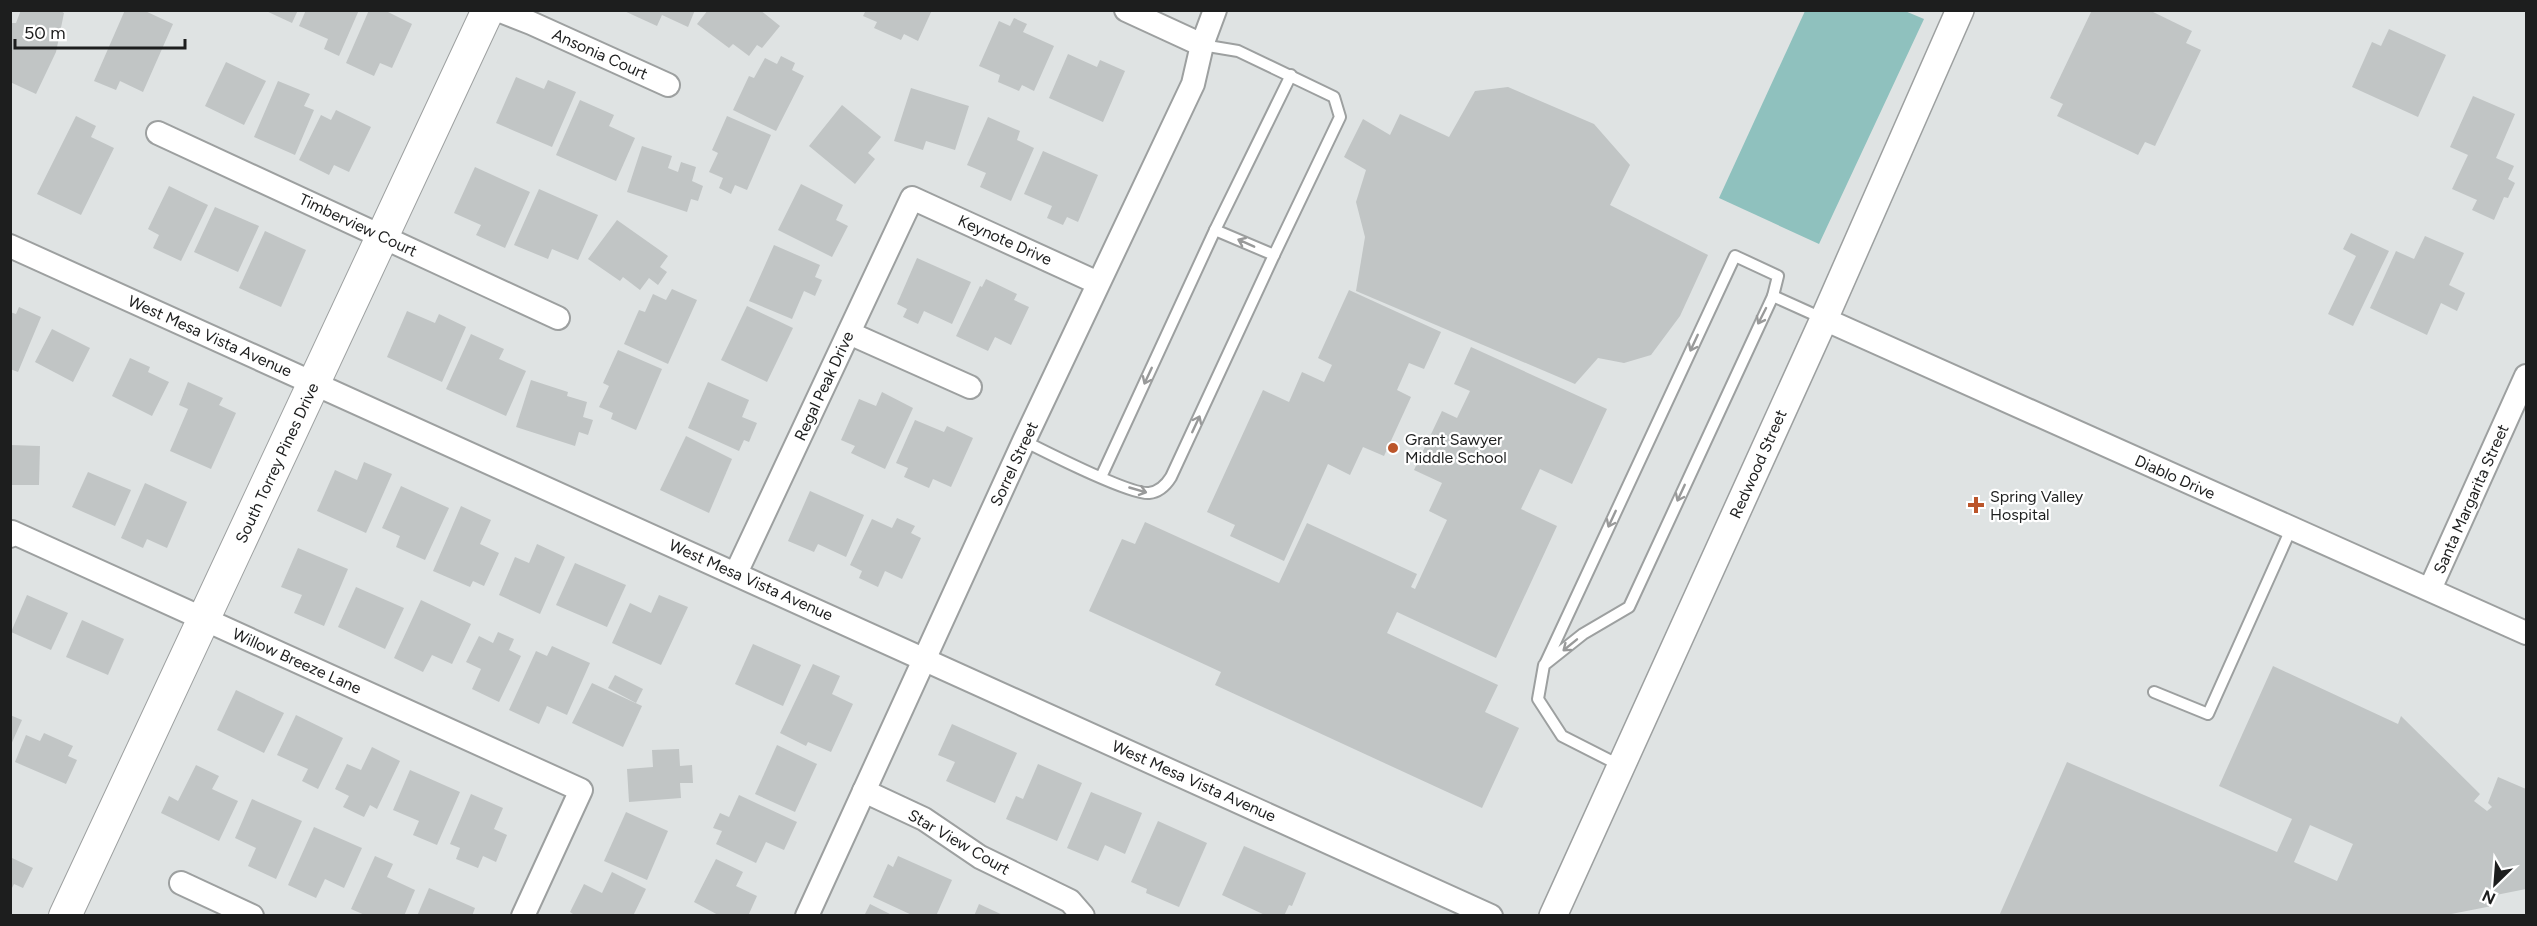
<svg xmlns="http://www.w3.org/2000/svg" width="2537" height="926" viewBox="0 0 2537 926" font-family="Figtree,sans-serif">
<style>
.green{fill:#8fc1be}
.building{fill:#c1c5c5;fill-rule:evenodd}
.lines{fill:none;stroke-linecap:round;stroke-linejoin:round}
.service-casing{stroke:#9da0a0;stroke-width:14}
.minor-casing{stroke:#9da0a0;stroke-width:26}
.tertiary-casing{stroke:#9da0a0;stroke-width:30}
.secondary-casing{stroke:#9da0a0;stroke-width:34}
.service{stroke:#fff;stroke-width:10}
.minor{stroke:#fff;stroke-width:22}
.tertiary{stroke:#fff;stroke-width:27}
.secondary{stroke:#fff;stroke-width:32}
.oneway{stroke:#999a9a}
.poi-dot{fill:#bb552a;stroke:#fff;stroke-width:2}
.labels{text-anchor:middle;dominant-baseline:central;stroke-width:4.5;stroke-linejoin:round;paint-order:stroke}
.street-label{font-size:16px;fill:#1d1e1e;stroke:#fff}
.poi-label{font-size:16px;fill:#1d1e1e;stroke:#fff;text-anchor:start}
</style>
<rect width="100%" height="100%" fill="#dfe3e3"/>
<polygon class="green" points="1805,11 1905,11 1924,19 1819,244 1719,198"/>
<g class="building">
<polygon points="21,10 59,10 64,13 56,52 36,94 10,82 10,23 16,23"/>
<polygon points="125,10 143,10 173,24 143,92 120,81 116,90 94,81"/>
<polygon points="264,10 298,10 292,23"/>
<polygon points="306,10 359,10 339,56 324,49 328,39 299,26"/>
<polygon points="369,10 384,10 412,24 392,68 380,63 374,76 346,63"/>
<polygon points="622,10 695,10 688,27 662,15 657,26"/>
<polygon points="708,10 760,10 780,26 762,48 757,45 749,56 733,44 729,48 697,24"/>
<polygon points="866,10 932,10 918,41 904,34 901,40 874,28 877,22 863,16"/>
<polygon points="2092,10 2149,10 2192,31 2186,43 2201,50 2155,146 2145,142 2138,155 2057,116 2063,104 2050,98"/>
<polygon points="1014,18 1027,24 1023,32 1054,46 1034,91 1022,85 1019,91 998,82 1000,75 979,66 999,21 1010,26"/>
<polygon points="2389,29 2446,55 2418,117 2352,87 2372,42 2381,46"/>
<polygon points="1068,54 1097,67 1100,60 1125,71 1103,122 1049,98"/>
<polygon points="781,56 795,63 792,70 804,76 776,131 733,110 749,76 754,78 765,58 777,64"/>
<polygon points="226,62 266,81 244,125 205,106"/>
<polygon points="516,77 544,89 548,80 576,92 552,147 496,123"/>
<polygon points="278,81 310,94 304,106 314,110 295,155 254,137"/>
<polygon points="1508,87 1594,124 1630,165 1610,205 1708,255 1680,316 1651,355 1624,363 1598,358 1575,384 1356,291 1365,237 1356,202 1366,170 1344,157 1363,119 1390,135 1400,114 1449,137 1475,91"/>
<polygon points="911,88 969,106 955,150 926,141 923,150 894,141"/>
<polygon points="2473,96 2515,114 2496,158 2514,166 2508,179 2515,183 2508,198 2504,197 2494,220 2472,210 2477,200 2452,189 2468,155 2450,147"/>
<polygon points="580,100 614,115 609,126 635,138 616,181 556,155"/>
<polygon points="842,105 881,137 868,153 875,159 855,184 809,146"/>
<polygon points="336,110 371,127 349,172 334,165 329,175 299,160 321,115 331,120"/>
<polygon points="76,116 96,126 91,137 114,148 81,215 37,194"/>
<polygon points="727,116 771,135 747,190 735,185 731,194 719,188 723,178 709,172 718,153 712,150"/>
<polygon points="988,117 1020,131 1017,140 1034,148 1011,201 980,187 986,173 967,165"/>
<polygon points="642,146 672,156 668,168 678,172 681,162 696,167 692,181 703,186 698,201 691,199 687,212 627,192"/>
<polygon points="1043,151 1098,175 1078,222 1067,217 1063,225 1047,218 1052,206 1024,194"/>
<polygon points="475,167 530,192 505,248 476,235 481,225 454,213"/>
<polygon points="801,184 843,205 836,220 848,226 832,257 778,230"/>
<polygon points="169,186 208,205 181,261 153,248 159,235 148,229"/>
<polygon points="539,189 598,215 578,260 552,249 548,259 514,245"/>
<polygon points="215,207 259,226 238,272 194,252"/>
<polygon points="617,220 668,256 660,267 667,272 658,285 649,278 640,290 623,277 620,281 588,259"/>
<polygon points="265,231 306,250 281,307 239,288"/>
<polygon points="2351,233 2389,251 2353,326 2328,314 2356,256 2343,249"/>
<polygon points="2425,236 2464,253 2449,285 2465,293 2457,311 2441,303 2427,335 2370,308 2396,251 2414,259"/>
<polygon points="774,245 820,265 815,277 822,280 815,296 804,291 792,319 749,301"/>
<polygon points="917,258 971,282 952,324 924,311 918,324 903,317 907,309 897,304"/>
<polygon points="986,279 1017,294 1014,300 1029,307 1011,345 995,337 988,351 956,336 980,286 982,287"/>
<polygon points="672,289 697,300 668,364 624,344 639,310 645,312 653,294 666,300"/>
<polygon points="1349,290 1441,332 1424,369 1409,363 1397,390 1411,397 1384,456 1363,447 1350,475 1328,464 1284,561 1230,536 1235,525 1207,512 1263,390 1289,402 1302,372 1324,382 1332,365 1318,358"/>
<polygon points="747,306 793,328 767,382 721,360"/>
<polygon points="19,307 41,317 18,372 10,369 10,312 16,314"/>
<polygon points="407,311 435,323 439,314 466,327 442,382 387,357"/>
<polygon points="52,329 90,348 73,382 35,362"/>
<polygon points="471,334 504,349 499,359 526,371 506,416 446,389"/>
<polygon points="1471,347 1607,409 1572,484 1540,469 1521,509 1557,526 1496,658 1397,612 1387,633 1498,685 1485,712 1519,728 1482,808 1215,685 1221,672 1089,611 1122,539 1135,544 1145,522 1279,583 1307,523 1417,574 1411,587 1415,589 1447,520 1429,511 1442,483 1414,470 1442,411 1457,418 1470,391 1454,384"/>
<polygon points="618,350 662,369 636,430 611,419 613,413 599,407 609,386 603,383"/>
<polygon points="130,358 150,367 148,372 169,382 152,416 112,396"/>
<polygon points="531,380 568,392 567,396 587,402 583,417 593,420 588,435 579,432 575,446 516,427"/>
<polygon points="188,382 223,398 219,405 236,413 211,469 170,451 188,409 179,405"/>
<polygon points="708,382 749,400 742,417 757,423 749,442 744,440 739,451 688,428"/>
<polygon points="882,392 913,408 885,469 851,453 855,446 841,440 859,399 876,406"/>
<polygon points="915,420 944,432 947,426 973,438 951,487 933,479 929,488 904,477 908,468 896,463"/>
<polygon points="686,436 732,459 709,513 660,490"/>
<polygon points="10,445 40,446 39,485 10,485"/>
<polygon points="364,462 392,474 366,533 317,511 335,470 357,480"/>
<polygon points="88,472 131,490 115,526 72,507"/>
<polygon points="145,483 187,502 167,548 147,539 143,548 121,538"/>
<polygon points="401,486 449,508 425,560 396,547 400,536 382,528"/>
<polygon points="810,491 864,515 846,557 818,544 814,552 788,541"/>
<polygon points="461,506 491,520 480,544 499,553 484,586 473,581 470,587 433,571"/>
<polygon points="897,518 915,526 911,533 921,538 902,579 885,571 878,587 859,578 862,571 850,565 872,519 892,528"/>
<polygon points="537,544 565,557 540,614 499,595 515,557 529,563"/>
<polygon points="298,548 348,569 324,626 294,613 302,595 281,587"/>
<polygon points="575,563 626,585 607,627 556,605"/>
<polygon points="356,587 404,608 385,649 338,627"/>
<polygon points="27,595 68,613 51,650 11,632"/>
<polygon points="659,595 688,607 661,665 612,643 630,603 651,613"/>
<polygon points="421,600 471,624 452,664 432,655 423,672 394,658"/>
<polygon points="82,620 124,639 108,675 66,657"/>
<polygon points="498,632 514,639 509,650 521,656 499,702 472,689 481,669 466,662 479,636 493,643"/>
<polygon points="753,644 801,665 783,706 735,684"/>
<polygon points="552,646 590,663 567,715 547,706 539,724 509,710 536,651 547,656"/>
<polygon points="813,664 840,676 832,694 853,704 831,752 808,742 806,746 780,733"/>
<path d="M2273,666l125,58 3,-8 79,78 -6,7 13,10 5,-4 -4,-4 10,-26 28,12v100l-35,7 1,10 -51,10h-442l68,-154 210,90 15,-33 -73,-33zM2310,825l43,19 -16,37 -43,-19z"/>
<polygon points="615,675 643,689 636,703 608,688"/>
<polygon points="592,683 642,706 623,747 572,723"/>
<polygon points="236,690 284,713 264,753 217,730"/>
<polygon points="10,715 22,720 10,747"/>
<polygon points="296,715 343,738 318,789 302,781 308,769 277,755"/>
<polygon points="952,724 1017,753 995,803 946,781 955,762 938,755"/>
<polygon points="44,733 73,746 68,756 77,760 66,784 15,762 26,735 40,741"/>
<polygon points="777,745 817,764 795,812 755,794"/>
<polygon points="372,747 400,761 377,809 370,805 364,817 343,807 349,796 335,789 347,764 361,770"/>
<polygon points="679,749 680,766 692,765 693,783 680,783 681,798 629,802 627,769 653,767 652,750"/>
<polygon points="1038,764 1082,783 1057,841 1006,819 1016,796 1023,799"/>
<polygon points="196,765 219,776 212,789 238,801 219,841 161,813 169,796 178,801"/>
<polygon points="410,770 460,792 437,845 413,835 419,821 393,810"/>
<polygon points="1091,792 1142,813 1125,854 1105,845 1098,861 1067,848"/>
<polygon points="471,794 503,808 494,829 507,835 496,862 483,856 478,868 456,859 460,848 450,844"/>
<polygon points="739,795 797,822 784,850 766,842 756,863 716,844 722,831 713,828 720,813 729,817"/>
<polygon points="252,799 302,821 276,879 248,866 256,848 235,838"/>
<polygon points="626,812 668,831 647,880 604,861"/>
<polygon points="1158,821 1207,843 1179,907 1146,893 1147,889 1131,882"/>
<polygon points="314,827 362,848 344,888 325,879 316,898 288,885"/>
<polygon points="1244,846 1306,873 1292,906 1289,905 1284,916 1267,916 1222,895"/>
<polygon points="375,856 393,864 387,877 415,890 404,916 367,916 351,909"/>
<polygon points="898,856 952,880 936,916 914,916 873,897 888,864 893,867"/>
<polygon points="10,857 33,868 23,888 14,884 10,892"/>
<polygon points="716,859 743,872 736,886 757,896 748,916 720,916 694,902"/>
<polygon points="612,872 646,889 633,916 576,916 570,912 584,884 602,893"/>
<polygon points="429,888 475,908 472,916 417,916"/>
<polygon points="870,904 894,916 864,916"/>
<polygon points="979,904 1005,916 974,916"/>
</g>
<g class="lines">
<g class="service-casing">
<g id="service">
<polyline points="1202,45 1238,51 1334,97 1340,117 1274,255"/>
<polyline points="1215,230 1291,75"/>
<path d="M1024,441c22,11 106,54 125,52 10,-1 17,-8 22,-16l103,-222 -59,-25 -114,247"/>
<polyline points="1546,662 1735,256 1778,276 1773,296"/>
<polyline points="2154,692 2208,714 2291,529"/>
<polyline points="1621,766 1562,736 1538,699 1544,665 1583,634 1629,607 1773,296 1824,319"/>
</g>
</g>
<g class="minor-casing">
<g id="minor">
<polyline points="498,10 531,23 668,85"/>
<polyline points="1126,10 1202,45"/>
<polyline points="158,133 558,318"/>
<polyline points="10,246 1491,916"/>
<polyline points="1824,319 2526,633"/>
<polyline points="849,333 970,387"/>
<polyline points="10,536 12,532 581,790 523,916"/>
<polyline points="736,573 912,198 1098,283"/>
<polyline points="2430,589 2526,376"/>
<polyline points="864,791 924,819 980,857 1070,901 1083,916"/>
<polyline points="181,883 252,916"/>
<polyline points="807,916 1024,441 1193,84 1202,45 1215,10"/>
</g>
</g>
<g class="tertiary-casing">
<polyline id="tertiary" points="1553,916 1824,319 1960,10"/>
</g>
<g class="secondary-casing">
<polyline id="secondary" points="65,916 488,10"/>
</g>
<use href="#service" class="service"/>
<use href="#minor" class="minor"/>
<use href="#tertiary" class="tertiary"/>
<use href="#secondary" class="secondary"/>
</g>
<defs><path id="oneway-shaft" d="M-6 0H5M1.5-3L5.5 0L1.5 3" fill="none" stroke-width="1.6" stroke-linecap="round" stroke-linejoin="round" transform="scale(1.5)"/></defs>
<g class="oneway">
<use href="#oneway-shaft" transform="translate(1246 243) rotate(-156)"/>
<use href="#oneway-shaft" transform="translate(1762 316) rotate(117)"/>
<use href="#oneway-shaft" transform="translate(1694 343) rotate(115)"/>
<use href="#oneway-shaft" transform="translate(1148 376) rotate(115)"/>
<use href="#oneway-shaft" transform="translate(1196 424) rotate(-65)"/>
<use href="#oneway-shaft" transform="translate(1138 490) rotate(16)"/>
<use href="#oneway-shaft" transform="translate(1681 493) rotate(115)"/>
<use href="#oneway-shaft" transform="translate(1612 519) rotate(115)"/>
<use href="#oneway-shaft" transform="translate(1570 645) rotate(141)"/>
</g>
<g class="poi-dot">
<circle cx="1393" cy="448" r="6"/>
<path d="M1973 496h6v6h6v6h-6v6h-6v-6h-6v-6h6z"/>
</g>
<g class="labels">
<g class="street-label">
<text transform="translate(600 54) rotate(24)">Ansonia Court</text>
<text transform="translate(358 225) rotate(25)">Timberview Court</text>
<text transform="translate(1005 240) rotate(24)">Keynote Drive</text>
<text transform="translate(210 336) rotate(24)">West Mesa Vista Avenue</text>
<text transform="translate(824 386) rotate(-65)">Regal Peak Drive</text>
<text transform="translate(277 463) rotate(-65)">South Torrey Pines Drive</text>
<text transform="translate(1014 464) rotate(-65)">Sorrel Street</text>
<text transform="translate(1758 464) rotate(-66)">Redwood Street</text>
<text transform="translate(2175 477) rotate(24)">Diablo Drive</text>
<text transform="translate(2471 499) rotate(-66)">Santa Margarita Street</text>
<text transform="translate(751 580) rotate(24)">West Mesa Vista Avenue</text>
<text transform="translate(297 661) rotate(24)">Willow Breeze Lane</text>
<text transform="translate(1194 781) rotate(24)">West Mesa Vista Avenue</text>
<text transform="translate(959 842) rotate(30)">Star View Court</text>
</g>
<g class="poi-label">
<text x="1405" y="439">Grant Sawyer<tspan x="1405" dy="18">Middle School</tspan></text>
<text x="1990" y="496">Spring Valley<tspan x="1990" dy="18">Hospital</tspan></text>
</g>
</g>
<rect width="2537" height="926" fill="none" stroke="#1d1e1e" stroke-width="24"/>
<g transform="translate(2495 884) rotate(205)" stroke="#ffffff" stroke-width="4.5" paint-order="stroke">
<path d="M0-4.5L10 22L0 15L-10 22Z" fill="#1d1e1e"/>
<text y="-9" font-size="16" font-weight="bold" text-anchor="middle" fill="#1d1e1e">N</text>
</g>
<path d="M15 39v9h170v-9" fill="none" stroke="#1d1e1e" stroke-width="3"/>
<text x="24" y="39" font-size="18" fill="#1d1e1e" stroke="#ffffff" stroke-width="4.5" paint-order="stroke">50 m</text>
</svg>
